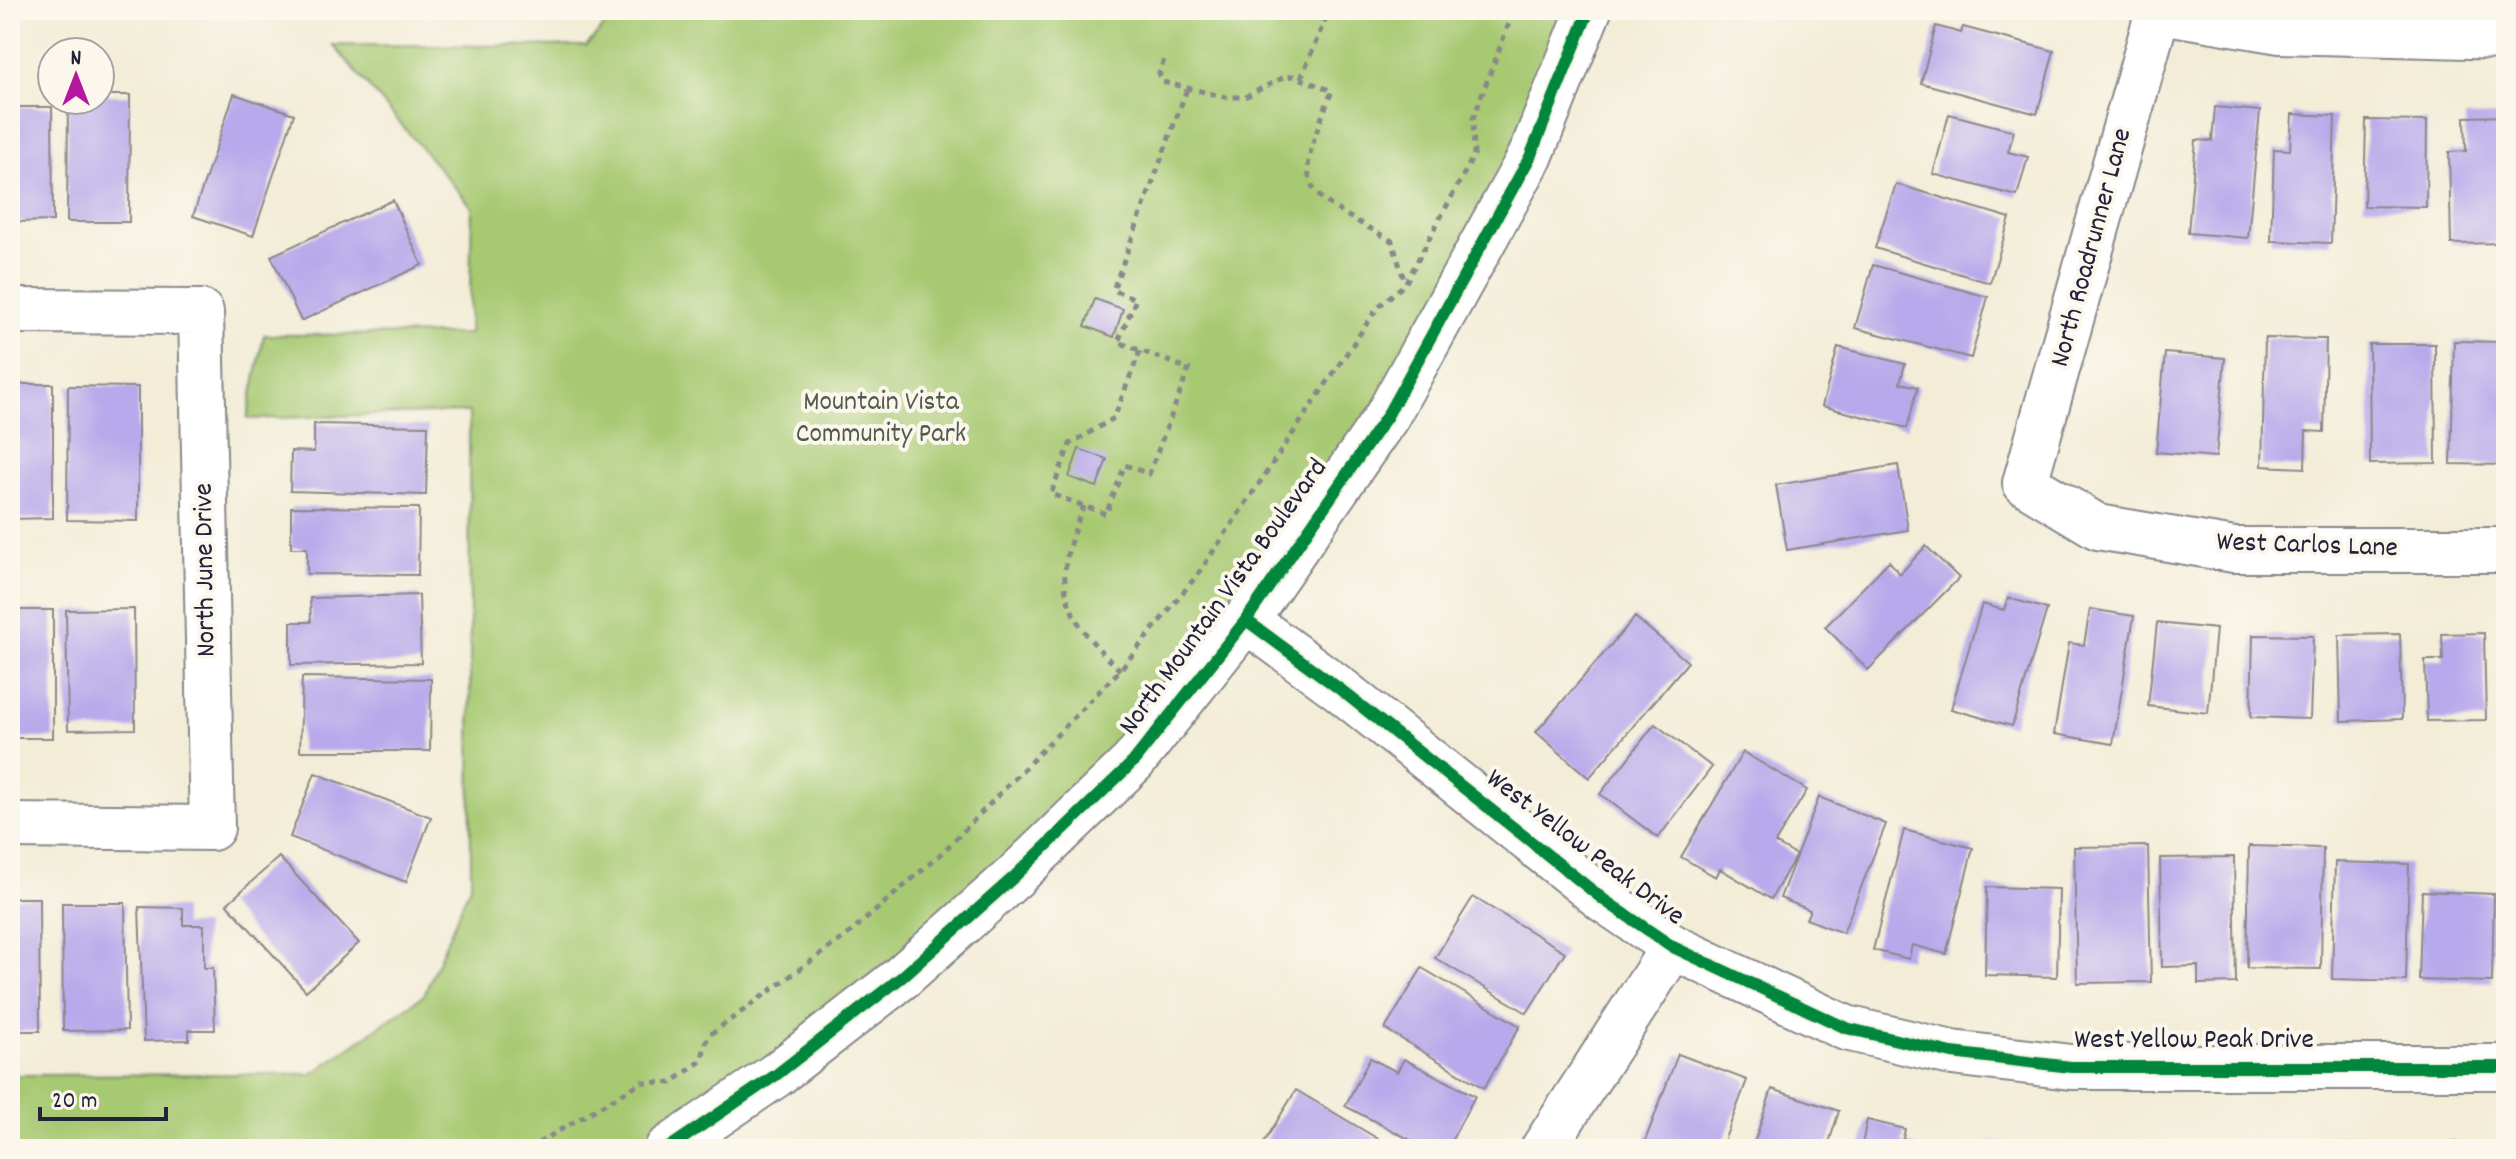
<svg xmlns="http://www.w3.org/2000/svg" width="2516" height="1159" viewBox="0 0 2516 1159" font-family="Dekko,sans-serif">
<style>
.green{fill:#a7c972;stroke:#647656;stroke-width:2}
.building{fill:#b7a9eb}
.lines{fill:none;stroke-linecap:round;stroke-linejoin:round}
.minor-casing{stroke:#8a888a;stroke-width:48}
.path{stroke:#8a888a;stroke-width:5;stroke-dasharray:6 6;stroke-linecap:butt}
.minor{stroke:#fff;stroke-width:44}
.cycleway-casing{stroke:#fbf7ec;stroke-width:17}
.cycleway{stroke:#00873e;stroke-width:12}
.labels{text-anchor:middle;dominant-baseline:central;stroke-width:8;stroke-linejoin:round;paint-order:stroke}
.street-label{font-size:28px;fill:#22223b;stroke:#fbf7ec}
.park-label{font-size:28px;fill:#515c4e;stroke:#fbf7ec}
</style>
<rect width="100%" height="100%" fill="#fbf7ec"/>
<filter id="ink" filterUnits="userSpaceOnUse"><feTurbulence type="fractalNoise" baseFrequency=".0125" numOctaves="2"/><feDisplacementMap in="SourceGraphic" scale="16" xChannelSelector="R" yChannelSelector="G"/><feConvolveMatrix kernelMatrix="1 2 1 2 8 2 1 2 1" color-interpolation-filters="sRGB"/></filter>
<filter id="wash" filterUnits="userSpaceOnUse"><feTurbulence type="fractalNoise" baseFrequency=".006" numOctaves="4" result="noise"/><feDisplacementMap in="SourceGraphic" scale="32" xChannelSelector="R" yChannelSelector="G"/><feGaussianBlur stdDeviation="1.8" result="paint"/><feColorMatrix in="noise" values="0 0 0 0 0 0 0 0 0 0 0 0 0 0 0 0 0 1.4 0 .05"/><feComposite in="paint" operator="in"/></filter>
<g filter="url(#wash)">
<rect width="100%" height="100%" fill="#f3edd8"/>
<polygon class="green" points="619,10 1589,10 1484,245 1133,762 667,1149 10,1149 10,1075 312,1074 424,995 471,883 469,412 247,419 264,335 469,334 472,207 333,45 586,46"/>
<g id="blocks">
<g class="building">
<polygon points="1936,26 1961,33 1963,27 2054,51 2037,114 1921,83"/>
<polygon points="234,94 294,114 253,236 193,216"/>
<polygon points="100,95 130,95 129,222 67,222 68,100 100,100"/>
<polygon points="10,107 52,107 53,221 10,222"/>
<polygon points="2215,107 2260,111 2248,238 2188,233 2196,140 2212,141"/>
<polygon points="1949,114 2014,131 2008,152 2028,157 2017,196 1933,174"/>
<polygon points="2292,114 2335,116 2331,243 2271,241 2274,149 2290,150"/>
<polygon points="2506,116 2506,243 2451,244 2449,152 2466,151 2465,117"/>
<polygon points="2366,120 2427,121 2426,207 2364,206"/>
<polygon points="1896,184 2010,218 1990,283 1875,248"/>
<polygon points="393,200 422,265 301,321 271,256"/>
<polygon points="1873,265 1988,297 1971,358 1855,328"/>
<polygon points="1095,299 1123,309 1114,337 1085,326"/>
<polygon points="2265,338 2326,339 2324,432 2306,431 2305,468 2262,466"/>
<polygon points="2454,341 2506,342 2506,465 2451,464"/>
<polygon points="2369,344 2435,344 2436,463 2370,464"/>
<polygon points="1838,347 1905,364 1900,383 1918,387 1907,428 1822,406"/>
<polygon points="2165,353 2225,358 2216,457 2156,452"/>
<polygon points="10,384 53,384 53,518 10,519"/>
<polygon points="68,386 138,387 138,521 67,520"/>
<polygon points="314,424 428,426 426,495 290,491 291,451 314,452"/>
<polygon points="1079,449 1107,459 1097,487 1069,477"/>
<polygon points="1898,465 1908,530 1787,550 1776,485"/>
<polygon points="291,507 419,508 418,575 307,574 307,548 291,548"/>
<polygon points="1926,546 1959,578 1868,670 1825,627 1889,561 1900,574"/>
<polygon points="419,595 421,663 291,665 291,622 311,622 310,598"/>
<polygon points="2008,598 2047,609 2012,726 1951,709 1982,604 2004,610"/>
<polygon points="134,609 135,729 68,730 66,610"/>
<polygon points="2090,609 2134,616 2113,744 2054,734 2069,643 2084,645"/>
<rect x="10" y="610" width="43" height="128"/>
<polygon points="1635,617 1688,662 1589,778 1536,732"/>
<polygon points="2157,623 2216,629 2208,713 2148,706"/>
<polygon points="2484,633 2486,720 2427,721 2425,660 2443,660 2442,634"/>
<polygon points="2400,634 2402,719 2341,721 2339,635"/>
<polygon points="2253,635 2313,636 2310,719 2251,717"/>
<polygon points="2506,635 2506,736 2503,736 2501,636"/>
<polygon points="302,677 431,679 430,751 300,751"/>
<polygon points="1655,724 1712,767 1658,838 1600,794"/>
<polygon points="1743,752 1807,790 1775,843 1796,855 1771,899 1720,869 1716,877 1681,857"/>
<polygon points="315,773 431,817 406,882 290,837"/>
<polygon points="1819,797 1886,824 1843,933 1806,919 1810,910 1780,898"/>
<polygon points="1904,830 1973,848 1946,954 1912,945 1909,959 1873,950"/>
<polygon points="2148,846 2151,982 2077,983 2074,847"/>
<polygon points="2249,846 2323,848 2321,969 2247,968"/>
<polygon points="279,857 359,943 306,991 227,904"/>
<polygon points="2234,857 2236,983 2198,984 2198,966 2162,967 2160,858"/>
<polygon points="2335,862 2409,864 2406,981 2332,979"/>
<polygon points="1987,887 2059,889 2057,977 1985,975"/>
<polygon points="2422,891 2494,894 2492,982 2419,980"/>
<polygon points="1473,897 1565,952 1527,1013 1435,958"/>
<polygon points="10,898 39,898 40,1031 10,1031"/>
<polygon points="62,903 125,903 127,1030 63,1031"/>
<polygon points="139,907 183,908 183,925 204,925 204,968 213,968 215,1030 189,1030 189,1040 144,1041"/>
<polygon points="2503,932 2506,932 2506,971 2503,970"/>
<polygon points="1422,968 1520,1026 1484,1088 1385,1029"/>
<polygon points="1678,1054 1747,1080 1721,1149 1642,1149"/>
<polygon points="1370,1058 1397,1072 1404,1059 1475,1096 1447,1149 1428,1149 1345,1106"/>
<polygon points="1772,1089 1839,1111 1827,1149 1752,1149"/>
<polygon points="1296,1090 1395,1149 1260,1149"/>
<polygon points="1867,1120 1905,1129 1902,1143 1924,1149 1861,1149"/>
<polygon points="1989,1142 2023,1145 2023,1149 1988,1149"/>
<polygon points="2457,1142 2457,1149 2384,1149 2384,1144"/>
<polygon points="2129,1143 2174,1144 2174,1149 2129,1149"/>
<polygon points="2301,1143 2373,1144 2373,1149 2301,1149"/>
<polygon points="2506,1144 2506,1149 2468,1149 2468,1145"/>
</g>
</g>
</g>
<g filter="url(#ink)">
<use href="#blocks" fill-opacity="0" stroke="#8a888a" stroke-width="2"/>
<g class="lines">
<g class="minor-casing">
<g id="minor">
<polyline points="2155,10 2280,31 2506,37"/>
<polyline points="2158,11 2025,483 2098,527 2234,550 2506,550"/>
<polyline points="10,311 201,312 212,828 10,826"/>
<polyline points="1246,620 1341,690 1604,900 1673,947 1846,1028 1952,1053 2071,1067 2506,1067"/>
<polyline points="667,1149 776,1075 902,977 1014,877 1133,762 1246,620 1387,416 1530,157 1589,10"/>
<polyline points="1543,1149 1673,947"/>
</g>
</g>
<g class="path">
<path d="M1164,60l-5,13 4,9 62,15h20l39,-20 10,-1 38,15c-42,105 -32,97 60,150l13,42"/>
<polyline points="1301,78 1329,10"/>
<polyline points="1140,351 1114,418 1070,444 1051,494 1106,514 1125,465 1149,474 1189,369 1118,342 1136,299 1113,290 1187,89"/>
<path d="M1084,506c-33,77 -25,107 36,164"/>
<polyline points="528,1149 642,1082 671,1083 701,1061 708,1036 851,932 942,853 1120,670 1198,574 1378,307 1405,284 1474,155 1473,118 1514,10"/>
</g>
<use href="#minor" class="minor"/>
<g class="cycleway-casing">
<g id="cycleway">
<polyline points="1246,620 1341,690 1604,900 1673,947 1846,1028 1952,1053 2071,1067 2506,1067"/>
<polyline points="667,1149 776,1075 902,977 1014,877 1133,762 1246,620 1387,416 1530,157 1589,10"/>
</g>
</g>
<use href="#cycleway" class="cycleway"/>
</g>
</g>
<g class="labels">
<g class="street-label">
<text transform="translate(2093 248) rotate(-75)">North Roadrunner Lane</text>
<text transform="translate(2307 547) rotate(2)">West Carlos Lane</text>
<text transform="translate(207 570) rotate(-91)">North June Drive</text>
<text transform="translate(1225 598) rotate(-54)">North Mountain Vista Boulevard</text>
<text transform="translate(1584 849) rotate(37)">West Yellow Peak Drive</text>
<text x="2194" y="1042">West Yellow Peak Drive</text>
</g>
<g class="park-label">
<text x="881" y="404">Mountain Vista<tspan x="881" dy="32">Community Park</tspan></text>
</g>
</g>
<rect width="2516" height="1159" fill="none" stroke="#fbf7ec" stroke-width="40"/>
<g transform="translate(76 76)"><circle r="38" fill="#fbf7ec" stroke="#a4a2a5" stroke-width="2"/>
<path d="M0-6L14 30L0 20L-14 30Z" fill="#b5179e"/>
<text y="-12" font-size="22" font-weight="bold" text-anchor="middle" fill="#22223b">N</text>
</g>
<path d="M40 1107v12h126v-12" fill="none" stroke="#22223b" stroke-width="4"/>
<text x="52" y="1107" font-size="24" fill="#22223b" stroke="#fbf7ec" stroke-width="6" paint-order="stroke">20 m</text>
</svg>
